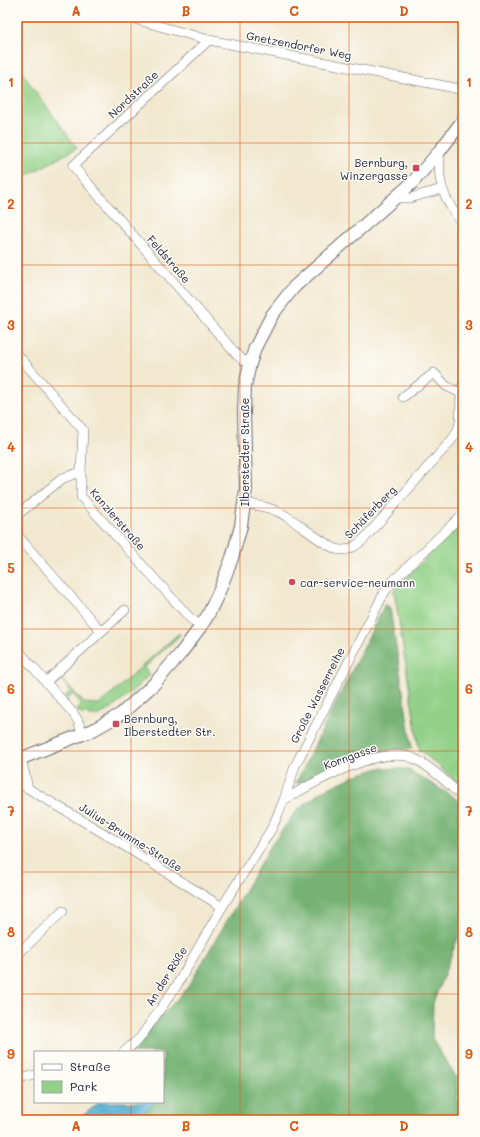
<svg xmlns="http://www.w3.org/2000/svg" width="480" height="1137" viewBox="0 0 480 1137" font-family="Mali,sans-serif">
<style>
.green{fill:#91d086;stroke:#5a7960}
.forest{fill:#74b273;stroke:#4b6a57}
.water{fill:#51aecf;stroke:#3a6885}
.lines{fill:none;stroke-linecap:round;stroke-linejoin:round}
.minor-casing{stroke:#6a676f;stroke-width:10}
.tertiary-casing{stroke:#6a676f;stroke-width:14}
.minor{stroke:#fff;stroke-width:9}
.tertiary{stroke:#fff;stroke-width:12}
.grid{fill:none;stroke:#de560e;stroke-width:1;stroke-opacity:0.55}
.poi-dot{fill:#d1495b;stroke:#fdfcf7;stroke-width:1.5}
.labels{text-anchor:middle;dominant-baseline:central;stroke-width:3;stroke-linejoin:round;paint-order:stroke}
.street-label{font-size:11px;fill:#22223b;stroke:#fdfcf7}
.poi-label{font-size:11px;fill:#22223b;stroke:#fdfcf7;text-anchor:start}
.neatline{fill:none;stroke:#de560e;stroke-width:1.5}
.grid-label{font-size:13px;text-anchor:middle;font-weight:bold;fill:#de560e}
</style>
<rect width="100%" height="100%" fill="#fdfcf7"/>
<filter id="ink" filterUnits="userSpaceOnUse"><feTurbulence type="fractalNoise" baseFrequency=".025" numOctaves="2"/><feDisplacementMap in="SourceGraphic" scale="8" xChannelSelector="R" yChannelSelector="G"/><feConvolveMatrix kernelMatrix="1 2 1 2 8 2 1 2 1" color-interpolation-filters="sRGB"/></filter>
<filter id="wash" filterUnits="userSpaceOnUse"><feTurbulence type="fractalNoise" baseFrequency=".012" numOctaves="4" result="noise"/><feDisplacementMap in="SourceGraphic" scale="16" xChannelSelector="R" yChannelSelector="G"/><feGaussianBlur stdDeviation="0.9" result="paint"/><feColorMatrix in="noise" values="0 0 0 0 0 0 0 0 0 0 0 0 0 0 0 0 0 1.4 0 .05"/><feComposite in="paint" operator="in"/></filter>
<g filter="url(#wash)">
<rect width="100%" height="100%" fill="#f1e8cf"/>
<g class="green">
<polygon points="17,66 77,148 17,181"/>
<polygon points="463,521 463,787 419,749 394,590"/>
<path d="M179,633l1,2 -36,33 6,6c-12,12 -35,35 -51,41 -6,2 -10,1 -15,-2l-2,2 -5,-5 5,-5 -9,-11 -6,5 -2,-3 6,-5 -10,-10 -5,4v-7l3,-3 25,28 16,1z"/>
<polygon points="455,1076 463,1079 463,1120 458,1120"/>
</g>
<g class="forest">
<polygon points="385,604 390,608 412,749 389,750 354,760 322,777 296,783"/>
<polygon points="379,768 407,769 454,797 463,805 463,925 433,1003 432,1039 455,1076 458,1120 123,1120 152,1102 163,1102 163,1052 129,1052 188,987 272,844 297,810 322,791 354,776"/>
</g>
<polygon class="water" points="100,1102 156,1102 146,1111 133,1120 77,1120"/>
</g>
<g filter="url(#ink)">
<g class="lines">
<g class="minor-casing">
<g id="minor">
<polyline points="131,18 209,40 455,88 463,91"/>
<polyline points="209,40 73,166 237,355 244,361 250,364"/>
<path d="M439,152c1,9 0,17 1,25 2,18 12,33 23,47"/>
<polyline points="396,198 410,198 442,189"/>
<polyline points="17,354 83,430 81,472 81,497 190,618 201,626"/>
<polyline points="403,397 434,373 446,386 461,393"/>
<path d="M245,503c15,3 29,5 41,13 12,7 43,33 54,34 10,1 17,-5 24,-11l86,-97c4,-5 8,-10 9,-16 4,-13 -1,-28 4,-41"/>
<polyline points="17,515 63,478 81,472"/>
<polyline points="17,535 101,631"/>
<polyline points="17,649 73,713 78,721 83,735"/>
<polyline points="47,681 125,610"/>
<polyline points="21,758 28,788"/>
<polyline points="17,782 115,840 222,907"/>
<path d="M284,800c30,-18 97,-57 131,-41 17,8 34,26 48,38"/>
<polyline points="17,955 63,911"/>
<polyline points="124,1052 140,1038 177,985 222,907 272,828 284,800 295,766 384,593 392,582 463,514"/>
<polyline points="17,1080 35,1075"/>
</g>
</g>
<g class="tertiary-casing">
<polyline id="tertiary" points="17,760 93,730 121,714 154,684 181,653 201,626 208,615 219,592 232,558 241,526 246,489 244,412 245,386 250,364 255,348 272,315 294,287 412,183 439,152 463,120"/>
</g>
<use href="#minor" class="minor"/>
<use href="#tertiary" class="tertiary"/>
</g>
</g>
<path class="grid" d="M131,17v1035M240,17v1103M349,17v1103M17,143h446M17,265h446M17,386h446M17,508h446M17,629h446M17,751h446M17,872h446M17,994h446M131,1102v18"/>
<g class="poi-dot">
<rect x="412" y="164" width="8" height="8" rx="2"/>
<circle cx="292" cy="582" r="4"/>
<rect x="112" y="720" width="8" height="8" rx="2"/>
</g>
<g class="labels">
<g class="street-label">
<text transform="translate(299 45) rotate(11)">Gnetzendorfer Weg</text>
<text transform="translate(133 94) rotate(-43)">Nordstraße</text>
<text transform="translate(169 259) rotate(49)">Feldstraße</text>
<text transform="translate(244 452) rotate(-90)">Ilberstedter Straße</text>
<text transform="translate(370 512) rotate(-46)">Schäferberg</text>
<text transform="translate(118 519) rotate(49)">Kanzlerstraße</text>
<text transform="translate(317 695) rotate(-63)">Große Wasserreihe</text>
<text transform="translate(350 756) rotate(-20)">Korngasse</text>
<text transform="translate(131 837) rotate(32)">Julius-Brumme-Straße</text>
<text transform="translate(166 976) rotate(-58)">An der Röße</text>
</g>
<g class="poi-label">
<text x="408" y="162" text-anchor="end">Bernburg,<tspan x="408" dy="13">Winzergasse</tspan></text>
<text x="300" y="582">car-service-neumann</text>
<text x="124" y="718">Bernburg,<tspan x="124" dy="13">Ilberstedter Str.</tspan></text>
</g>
</g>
<rect width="480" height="1137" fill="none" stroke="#fdfcf7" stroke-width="44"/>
<rect x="34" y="1051" width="130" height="52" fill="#fdfcf7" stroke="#a5a5ac"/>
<rect x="42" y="1064" width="20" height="6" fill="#ffffff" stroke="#a5a5ac"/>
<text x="70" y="1071" font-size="12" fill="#22223b">Straße</text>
<rect x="42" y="1081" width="20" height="12" fill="#91d086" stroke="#a5a5ac"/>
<text x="70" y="1091" font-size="12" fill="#22223b">Park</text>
<rect x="22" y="22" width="436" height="1093" class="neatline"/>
<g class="grid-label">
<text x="76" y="16">A</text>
<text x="186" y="16">B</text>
<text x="294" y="16">C</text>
<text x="404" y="16">D</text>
<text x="11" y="87">1</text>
<text x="469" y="87">1</text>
<text x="11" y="209">2</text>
<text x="469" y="209">2</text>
<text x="11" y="330">3</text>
<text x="469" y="330">3</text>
<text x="11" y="452">4</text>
<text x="469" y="452">4</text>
<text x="11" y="573">5</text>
<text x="469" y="573">5</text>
<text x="11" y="694">6</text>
<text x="469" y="694">6</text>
<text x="11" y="816">7</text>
<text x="469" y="816">7</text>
<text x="11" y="937">8</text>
<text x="469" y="937">8</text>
<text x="11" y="1059">9</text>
<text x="469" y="1059">9</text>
<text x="76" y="1131">A</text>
<text x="186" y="1131">B</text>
<text x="294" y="1131">C</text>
<text x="404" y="1131">D</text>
</g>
</svg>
